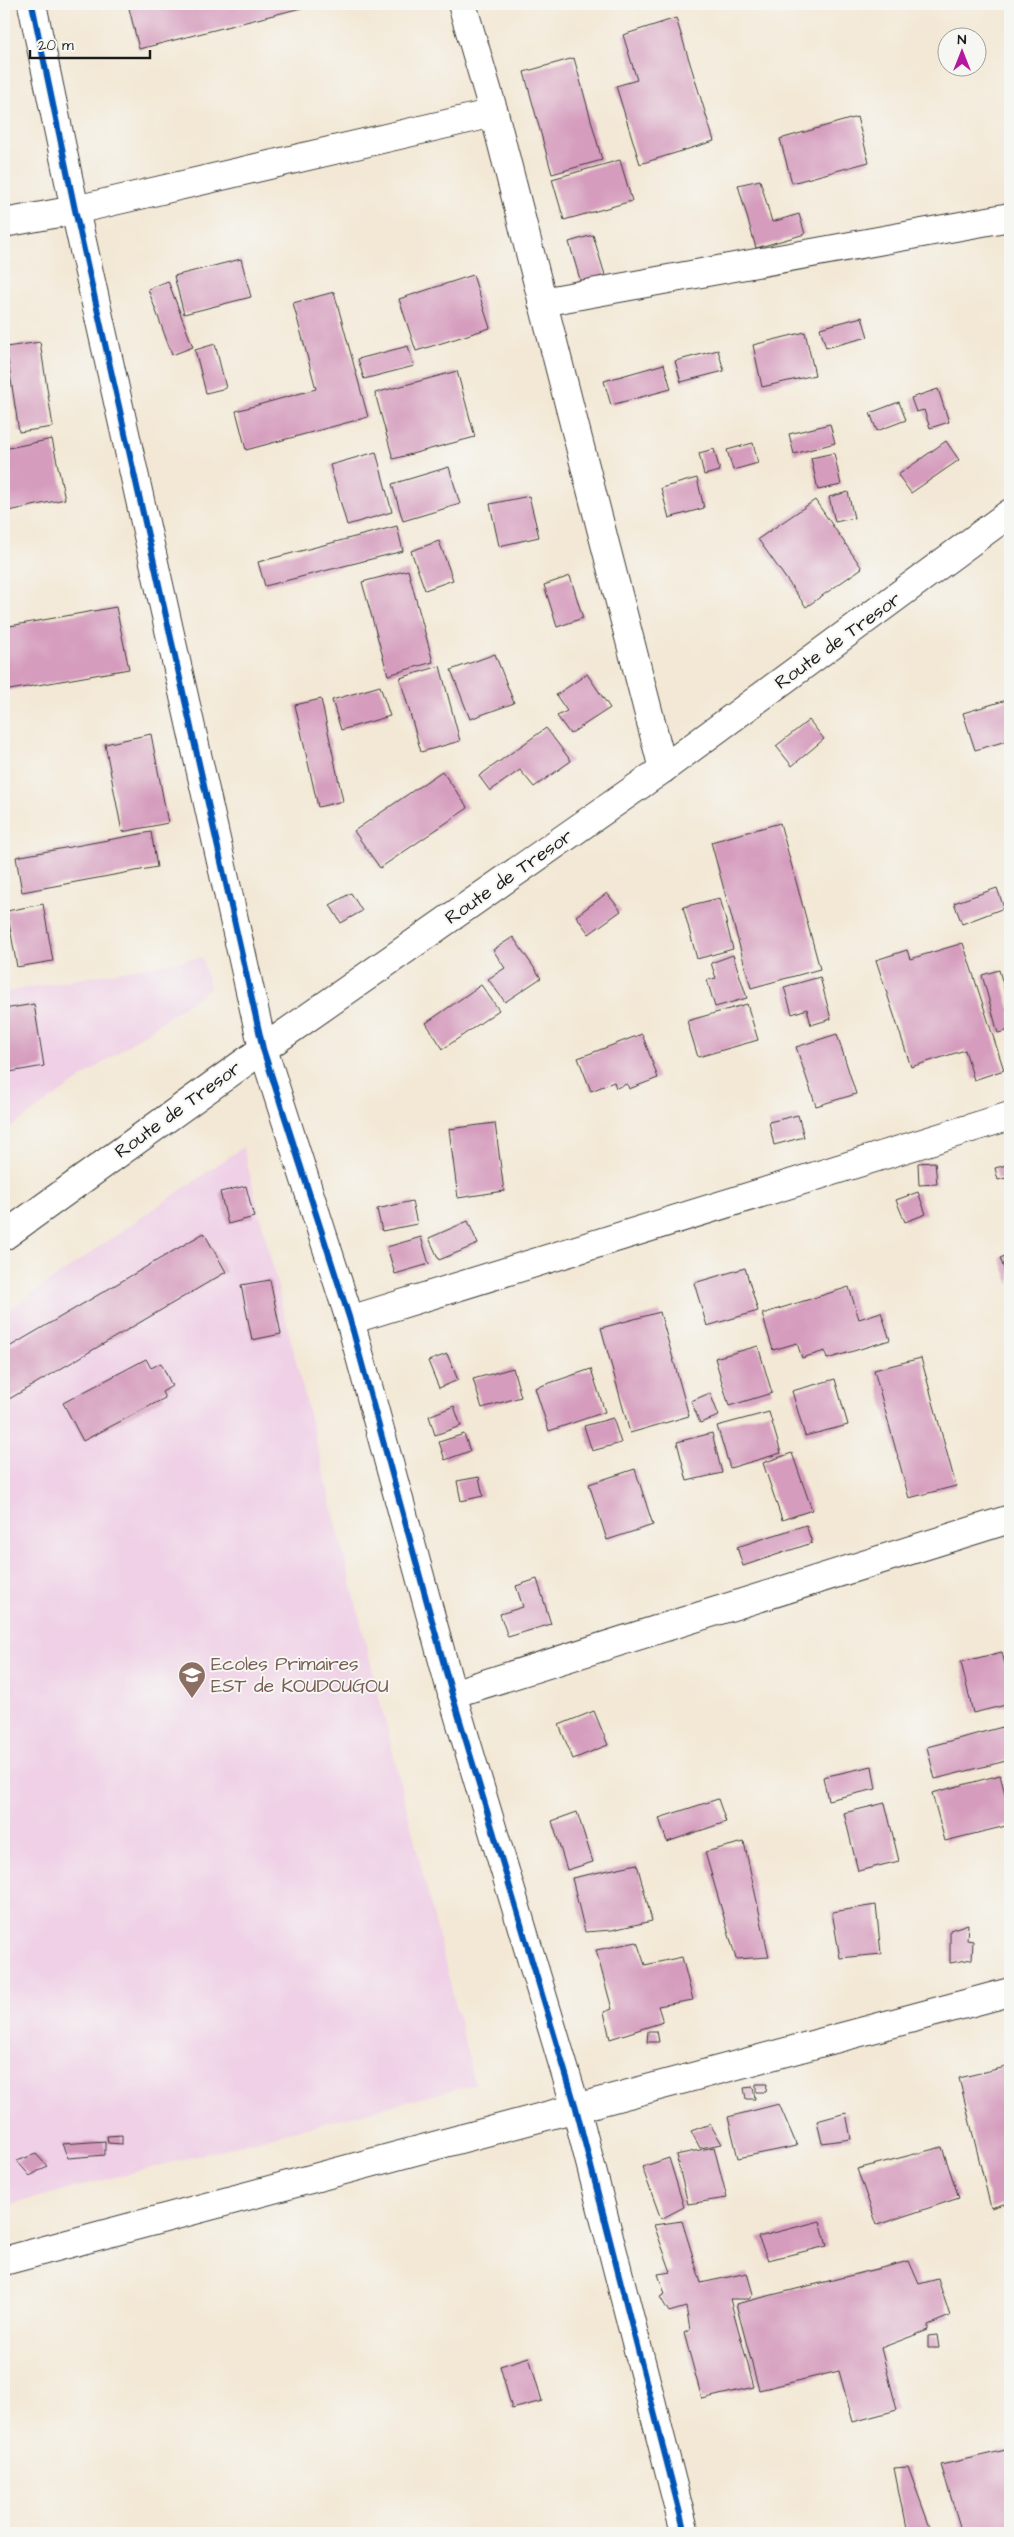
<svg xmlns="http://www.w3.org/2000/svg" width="1014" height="2537" viewBox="0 0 1014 2537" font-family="'Architects Daughter',sans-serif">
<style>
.built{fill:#efd0e6}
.building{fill:#d59cbd}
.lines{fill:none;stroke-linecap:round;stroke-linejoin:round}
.street-casing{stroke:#3c3b38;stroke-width:30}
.secondary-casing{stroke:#3c3b38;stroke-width:30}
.street{stroke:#fff;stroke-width:28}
.secondary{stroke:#fff;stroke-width:28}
.cycleway-casing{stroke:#f6f6f2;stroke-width:9}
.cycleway{stroke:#0057b8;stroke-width:6}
.labels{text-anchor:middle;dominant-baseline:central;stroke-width:4;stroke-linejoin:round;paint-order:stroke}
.street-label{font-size:19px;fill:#1c1c1c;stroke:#f6f6f2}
.education-label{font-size:19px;fill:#785e54;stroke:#f6f6f2;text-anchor:start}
</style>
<rect width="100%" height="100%" fill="#f6f6f2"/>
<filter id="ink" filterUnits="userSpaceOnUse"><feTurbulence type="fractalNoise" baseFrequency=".02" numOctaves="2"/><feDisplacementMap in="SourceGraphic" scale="10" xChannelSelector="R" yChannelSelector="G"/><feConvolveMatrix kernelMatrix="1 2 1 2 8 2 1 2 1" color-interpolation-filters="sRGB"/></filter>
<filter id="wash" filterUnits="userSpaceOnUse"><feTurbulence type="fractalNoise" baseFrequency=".0096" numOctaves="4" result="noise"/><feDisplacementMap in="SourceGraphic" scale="20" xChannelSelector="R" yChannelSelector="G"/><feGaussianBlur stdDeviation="1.12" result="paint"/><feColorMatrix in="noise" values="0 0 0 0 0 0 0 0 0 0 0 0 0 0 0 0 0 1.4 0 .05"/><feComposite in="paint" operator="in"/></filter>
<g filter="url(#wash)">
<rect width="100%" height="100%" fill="#f3e8d5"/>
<g class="built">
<polygon points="202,957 210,988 4,1132 4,992"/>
<polygon points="243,1147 475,2084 4,2206 4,1313"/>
</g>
<g id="blocks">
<g class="building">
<polygon points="128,4 317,4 139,49"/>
<polygon points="676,18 714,141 640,164 616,86 637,80 623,35"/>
<polygon points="574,58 602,160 552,174 524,72"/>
<polygon points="857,117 869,162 792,183 780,139"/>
<polygon points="620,160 632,201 564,220 552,179"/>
<polygon points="760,180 772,222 799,214 805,234 756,248 738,185"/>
<polygon points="593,235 605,275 581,283 569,242"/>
<polygon points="241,259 251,297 184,314 174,276"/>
<polygon points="473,275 490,328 416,351 399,299"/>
<polygon points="168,281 193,347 172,355 148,289"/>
<polygon points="334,292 368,417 246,450 236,411 316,389 293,303"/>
<polygon points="862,317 868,337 826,348 820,328"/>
<polygon points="805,332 815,375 762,387 753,345"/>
<polygon points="40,342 53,427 19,432 6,347"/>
<polygon points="215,344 226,388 206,393 195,350"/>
<polygon points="408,346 414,366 364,379 358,359"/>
<polygon points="718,350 724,371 681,382 675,361"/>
<polygon points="664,364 671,389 611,405 604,381"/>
<polygon points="457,371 475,437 393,459 375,393"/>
<polygon points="938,389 949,422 930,428 924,410 916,412 911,398"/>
<polygon points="899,402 906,420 877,431 870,413"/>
<polygon points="830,424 835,443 794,454 789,434"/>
<polygon points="52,439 65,499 4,512 4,449"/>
<polygon points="946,441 959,460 911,493 898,475"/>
<polygon points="753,443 758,463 733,470 727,450"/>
<polygon points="714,449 720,471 704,475 699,453"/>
<polygon points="376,452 392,512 347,525 330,465"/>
<polygon points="834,453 841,485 818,490 811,458"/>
<polygon points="449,467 460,504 403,521 392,484"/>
<polygon points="697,478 704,508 669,518 661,488"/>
<polygon points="848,492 854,518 835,522 829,497"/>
<polygon points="529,496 539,537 499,546 490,504"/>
<polygon points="815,500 862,568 806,607 758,539"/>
<polygon points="397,526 403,551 265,586 258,562"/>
<polygon points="439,541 453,580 425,590 411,551"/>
<polygon points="408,570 433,662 388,675 362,582"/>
<polygon points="570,576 583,618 557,627 544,585"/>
<polygon points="116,607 129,669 4,691 4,627"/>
<polygon points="495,654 514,703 470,719 451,670"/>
<polygon points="440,666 460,741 421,752 400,678"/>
<polygon points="587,674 610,708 570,734 557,716 567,711 556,695"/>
<polygon points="380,686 390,716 341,730 332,700"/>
<polygon points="321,699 343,801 318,807 295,705"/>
<polygon points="1010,699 1010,740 975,750 963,713"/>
<polygon points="809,720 824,739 792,766 776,746"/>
<polygon points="546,728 571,761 534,787 520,770 490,791 479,776"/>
<polygon points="151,734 168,823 122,832 105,744"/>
<polygon points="442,771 468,808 380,868 354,831"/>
<polygon points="780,823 820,969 751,988 711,842"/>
<polygon points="151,832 157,867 22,892 16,857"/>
<polygon points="997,888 1004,908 962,924 954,903"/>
<polygon points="351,893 362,911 341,923 330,905"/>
<polygon points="607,893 621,911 589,934 576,916"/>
<polygon points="720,898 733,949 697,959 683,907"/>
<polygon points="43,904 53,961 17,967 7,911"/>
<polygon points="513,937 541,978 505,1002 488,979 505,968 493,950"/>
<polygon points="963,943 1004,1070 974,1080 965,1050 911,1067 876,960 907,950 910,959"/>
<polygon points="733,955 747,998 715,1007 707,980 716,978 711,963"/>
<polygon points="999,970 1010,1008 1010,1030 998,1033 982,975"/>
<polygon points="820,977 831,1019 811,1025 807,1009 792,1014 784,987"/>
<polygon points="481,985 499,1010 443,1049 426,1023"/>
<polygon points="34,1004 44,1066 4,1073 4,1009"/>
<polygon points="747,1004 758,1040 698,1057 687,1021"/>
<polygon points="642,1034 658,1078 629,1089 627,1084 616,1088 614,1082 591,1091 578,1058"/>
<polygon points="837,1034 856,1094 816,1106 796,1047"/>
<polygon points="798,1115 804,1137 774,1145 769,1122"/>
<polygon points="495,1123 504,1191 458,1198 449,1129"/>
<polygon points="935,1162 937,1184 919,1185 918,1163"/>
<polygon points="1010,1164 1010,1185 1008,1186 1006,1178 998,1180 995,1168"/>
<polygon points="246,1186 254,1217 228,1224 220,1192"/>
<polygon points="918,1192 926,1214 905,1222 896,1200"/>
<polygon points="412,1201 417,1224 382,1231 377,1209"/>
<polygon points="468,1221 478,1244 439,1260 429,1238"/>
<polygon points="204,1233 226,1272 4,1402 4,1350"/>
<polygon points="421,1237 429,1264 395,1274 387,1247"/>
<polygon points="1010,1254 1010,1285 1000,1258"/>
<polygon points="745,1268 758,1311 707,1326 694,1283"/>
<polygon points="270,1280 281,1334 252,1340 241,1285"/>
<polygon points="849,1287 859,1319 881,1312 890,1340 827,1359 825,1351 802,1358 797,1343 773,1350 762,1314"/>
<polygon points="660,1312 689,1416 630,1433 601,1328"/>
<polygon points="758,1346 772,1393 729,1406 715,1358"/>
<polygon points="447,1354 458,1380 439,1388 428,1361"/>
<polygon points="921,1358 956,1486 909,1498 874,1370"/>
<polygon points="146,1359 151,1368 161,1363 172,1386 162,1392 165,1398 83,1441 63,1403"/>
<polygon points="513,1368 521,1397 482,1408 473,1379"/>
<polygon points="591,1369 605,1412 549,1431 535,1388"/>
<polygon points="835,1379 848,1425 805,1436 792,1391"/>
<polygon points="710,1393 719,1416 700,1423 691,1401"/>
<polygon points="454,1406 461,1426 435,1435 429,1416"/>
<polygon points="769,1412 781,1453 730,1468 717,1426"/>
<polygon points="613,1418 621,1443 592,1451 584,1426"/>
<polygon points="712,1433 722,1473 687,1481 677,1442"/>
<polygon points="464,1434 470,1451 445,1460 439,1442"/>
<polygon points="792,1453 812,1510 782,1520 763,1463"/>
<polygon points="635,1469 653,1525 607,1540 589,1484"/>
<polygon points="479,1477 483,1496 461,1501 457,1481"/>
<polygon points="806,1525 812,1543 743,1566 737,1547"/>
<polygon points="537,1579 551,1624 508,1637 500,1614 523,1607 516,1586"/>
<polygon points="1002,1652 1010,1686 1010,1704 973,1713 961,1662"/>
<polygon points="594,1711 608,1745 573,1759 559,1725"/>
<polygon points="1010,1725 1010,1760 935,1779 927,1747"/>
<polygon points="872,1766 876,1789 828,1800 823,1777"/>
<polygon points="1000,1775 1010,1812 1010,1825 945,1841 932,1793"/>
<polygon points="718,1799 726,1822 667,1842 659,1818"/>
<polygon points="885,1803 899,1861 858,1871 844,1813"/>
<polygon points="577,1812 593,1862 567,1870 552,1821"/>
<polygon points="744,1842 769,1957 736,1959 705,1852"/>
<polygon points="637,1864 652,1921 612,1930 585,1932 572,1878"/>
<polygon points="876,1905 881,1954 840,1958 832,1912"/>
<polygon points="968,1924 967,1940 973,1941 972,1959 950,1963 950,1930"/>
<polygon points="637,1942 645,1965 682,1957 693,2000 658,2006 663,2022 610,2039 604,2012 612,2009 596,1950"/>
<polygon points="648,2031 657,2031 659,2042 647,2042"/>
<polygon points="1010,2066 1010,2202 991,2208 959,2078"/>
<polygon points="756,2084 767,2084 766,2092 756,2092"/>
<polygon points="753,2087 755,2099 746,2099 744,2088"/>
<polygon points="779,2104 797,2146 738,2158 728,2117"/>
<polygon points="846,2113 851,2139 822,2143 817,2121"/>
<polygon points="710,2124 722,2144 700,2148 691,2131"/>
<polygon points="122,2135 122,2144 108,2143 107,2136"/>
<polygon points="105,2141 105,2155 68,2158 62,2144"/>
<polygon points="714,2147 727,2198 688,2204 676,2155"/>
<polygon points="942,2147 959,2198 877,2225 857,2169"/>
<polygon points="36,2154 47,2166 30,2176 17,2161"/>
<polygon points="669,2158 684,2207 661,2219 642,2167"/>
<polygon points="682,2221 701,2283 747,2273 753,2294 749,2299 730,2299 754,2387 702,2399 684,2333 690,2330 686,2307 669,2312 660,2297 665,2294 658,2274 671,2272 654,2225"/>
<polygon points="820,2221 827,2246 768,2260 758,2237"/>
<polygon points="909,2261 919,2284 938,2279 950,2316 928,2325 928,2330 881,2348 897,2410 853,2422 839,2371 759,2390 736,2304"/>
<polygon points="937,2335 939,2348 928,2348 928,2336"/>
<polygon points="529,2357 542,2401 512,2409 500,2366"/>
<polygon points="1010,2449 1010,2533 962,2533 941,2465"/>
<polygon points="908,2467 931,2530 924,2533 907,2533 894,2468"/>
</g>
</g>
</g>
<g filter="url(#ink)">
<use href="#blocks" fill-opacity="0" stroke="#3c3b38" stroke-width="1"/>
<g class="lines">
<g class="street-casing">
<g id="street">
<polyline points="32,4 75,210 263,1049 350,1320 452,1694 576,2108 685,2533"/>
<polyline points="462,4 494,113 663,769"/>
<polyline points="4,223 75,210 494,113"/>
<polyline points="542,302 1010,217"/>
<polyline points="350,1320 1010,1116"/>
<polyline points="452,1694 1010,1519"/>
<polyline points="4,2261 1010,1992"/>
</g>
</g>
<g class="secondary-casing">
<polyline id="secondary" points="4,1236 263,1049 663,769 1010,513"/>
</g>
<use href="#street" class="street"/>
<use href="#secondary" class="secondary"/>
<g class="cycleway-casing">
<polyline id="cycleway" points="32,4 75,210 263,1049 350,1320 452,1694 576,2108 685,2533"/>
</g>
<use href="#cycleway" class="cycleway"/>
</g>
</g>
<defs>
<g id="school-pin" transform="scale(1.4375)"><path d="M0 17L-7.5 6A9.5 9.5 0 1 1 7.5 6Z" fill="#8d6e63" stroke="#f6f6f2"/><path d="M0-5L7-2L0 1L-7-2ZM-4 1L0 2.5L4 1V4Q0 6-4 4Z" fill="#fff"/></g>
</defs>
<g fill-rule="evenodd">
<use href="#school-pin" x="192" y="1675"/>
</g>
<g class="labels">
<g class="street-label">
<text transform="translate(838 641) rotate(-36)">Route de Tresor</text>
<text transform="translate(509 877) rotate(-35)">Route de Tresor</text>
<text transform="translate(178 1110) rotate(-36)">Route de Tresor</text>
</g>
<g class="education-label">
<text x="211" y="1664">Ecoles Primaires<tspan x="211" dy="22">EST de KOUDOUGOU</tspan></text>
</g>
</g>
<rect width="1014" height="2537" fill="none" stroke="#f6f6f2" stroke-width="20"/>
<g transform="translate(962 52)"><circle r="24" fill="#f6f6f2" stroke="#9f9f9c"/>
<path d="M0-4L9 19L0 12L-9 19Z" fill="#b5179e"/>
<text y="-8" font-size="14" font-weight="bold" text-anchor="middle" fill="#1c1c1c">N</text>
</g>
<path d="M30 50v8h120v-8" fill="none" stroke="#1c1c1c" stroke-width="2.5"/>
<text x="38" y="50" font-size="15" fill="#1c1c1c" stroke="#f6f6f2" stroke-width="4" paint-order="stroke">20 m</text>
</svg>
